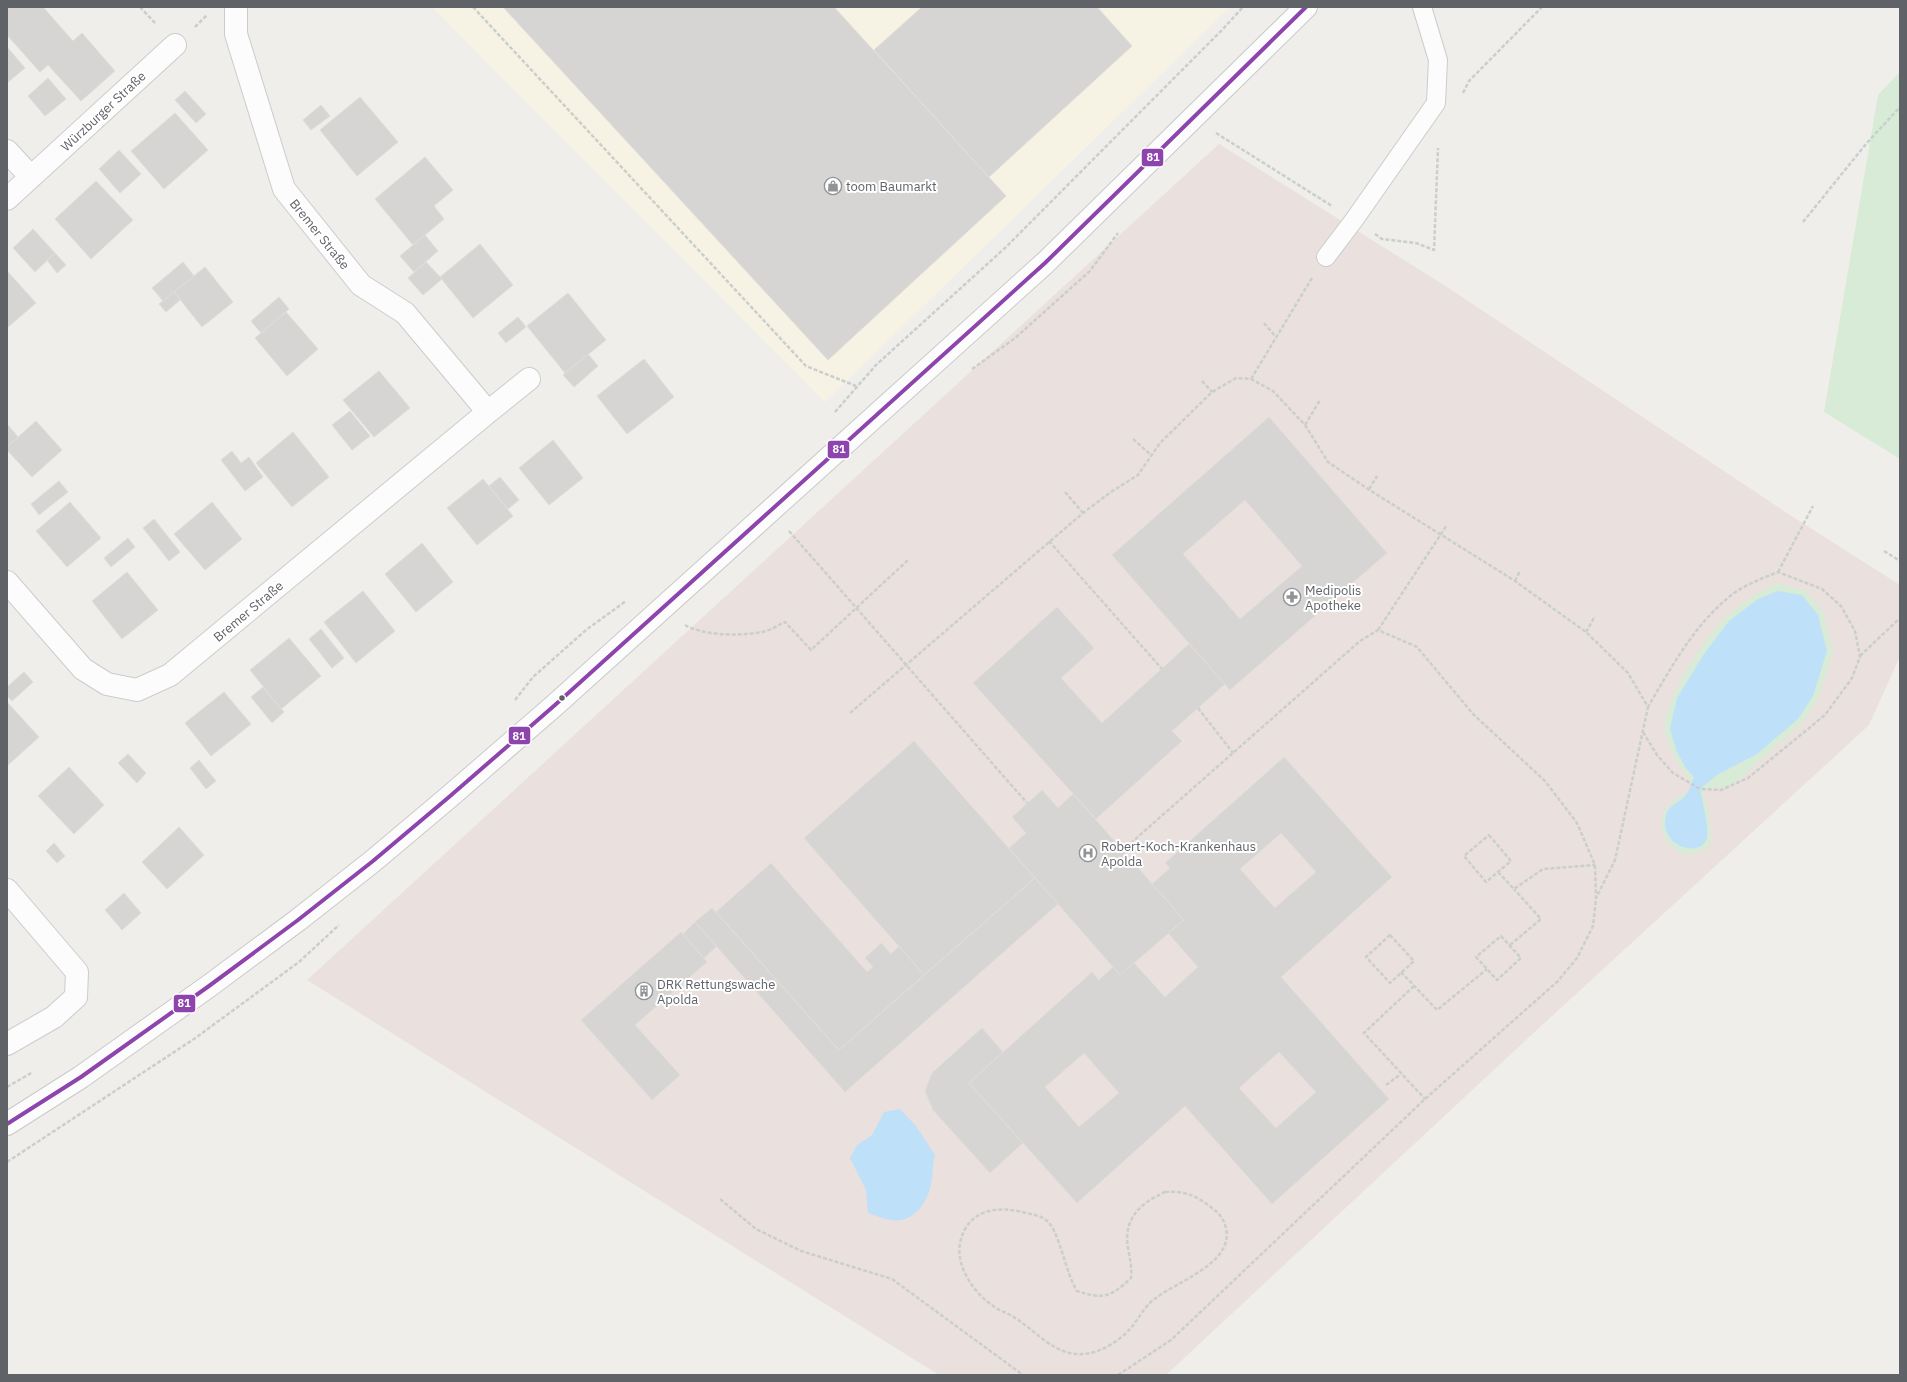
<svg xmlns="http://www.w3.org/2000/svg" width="1907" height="1382" font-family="'IBM Plex Sans',sans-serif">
  <rect width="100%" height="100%" fill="#efeeea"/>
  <path fill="#f7f3e4" d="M432,7H1230L825,402Z"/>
  <path fill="#eae0de" d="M1219,144L1447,287L1793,517L1900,585V656L1869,725L1527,1039L1166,1375H939L307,980Z"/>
  <path fill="#d8ebd6" d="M1900,72V459L1824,412L1878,95Z
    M1777,583L1805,590L1823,612L1833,652L1818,699L1802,723L1738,780L1726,787L1704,788L1703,793L1709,811L1711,840L1708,847L1698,852L1688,855L1679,853L1666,841L1661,828L1663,812L1676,798L1687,793L1692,782C1680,767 1666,748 1665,728C1663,700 1706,636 1726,617C1741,603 1758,592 1777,583Z"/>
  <path fill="#bfe0f9" d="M1778,591L1802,595L1818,615L1827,651L1813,696L1798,719L1757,754L1717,775L1700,789C1702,801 1709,825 1707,837C1703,859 1658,848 1666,815C1668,806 1680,802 1685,796C1689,792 1692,782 1694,777L1685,767L1676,750L1670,728L1677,698L1704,654L1729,621L1758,599Z
    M900,1109L916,1126L935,1155C932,1165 933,1175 931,1185C927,1204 912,1224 891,1220C883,1219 875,1215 868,1213L866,1190L850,1158L857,1145L872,1135L884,1112Z"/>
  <path fill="#d6d5d3" stroke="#deddd9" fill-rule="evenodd" d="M7,7H43L73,41L82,33L115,71L81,101L48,65L40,72L7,35Z
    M503,7H834L1006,196L828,360Z
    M922,7H1097L1132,46L989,177L874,50Z
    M7,47L25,68L7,83Z
    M48,78L66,99L45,116L28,96Z
    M185,91L206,114L196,123L175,100Z
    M360,97L398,142L357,176L320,130Z
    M321,105L330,116L311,130L303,120Z
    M175,113L208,150L164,189L131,151Z
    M119,150L141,174L120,193L99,169Z
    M425,157L453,190L434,206L444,219L413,245L375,199Z
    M96,181L133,220L91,259L55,219Z
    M33,229L55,253L35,272L13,248Z
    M425,235L438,251L414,272L400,256Z
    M480,244L513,285L473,318L440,277Z
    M55,253L66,265L57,273L47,260Z
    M183,262L194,276L163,301L152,288Z
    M426,262L442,279L423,295L408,278Z
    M205,267L233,302L202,327L174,292Z
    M7,271L36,303L7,328Z
    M174,292L180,300L166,312L159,304Z
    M568,293L606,340L565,373L527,326Z
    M279,297L289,309L261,333L251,321Z
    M286,312L318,349L287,376L255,338Z
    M518,317L526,327L506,343L498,333Z
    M588,354L598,366L574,387L563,375Z
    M644,359L674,397L627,434L597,396Z
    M379,371L410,408L374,437L343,400Z
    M350,411L370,436L352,450L332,425Z
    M1269,417L1387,553L1230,690L1112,555ZM1245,500L1302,566L1240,619L1183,554Z
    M36,421L62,450L32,477L7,450V447Z
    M7,424L18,437L7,447Z
    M293,432L329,477L292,507L256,463Z
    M553,440L583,478L549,505L519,468Z
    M232,451L241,463L249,457L263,477L245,491L221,460Z
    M500,477L519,500L508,509L489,486Z
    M483,479L513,516L477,545L447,508Z
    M59,481L68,492L39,515L31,504Z
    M70,502L101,538L67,567L36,531Z
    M212,502L242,539L205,570L174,534Z
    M154,519L180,552L169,561L143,528Z
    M128,538L135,547L111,567L104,558Z
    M422,543L453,582L416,612L385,574Z
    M127,572L158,610L122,639L92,601Z
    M363,591L395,631L356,663L324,622Z
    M1057,607L1094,648L1061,678L1102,723L1189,644L1225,684L1172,731L1182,741L1096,819L973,683Z
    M321,629L344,658L332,668L309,639Z
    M289,638L321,676L281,709L250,670Z
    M24,672L33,682L12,701L7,696V687Z
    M263,687L284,712L272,723L251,697Z
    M224,692L251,724L211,756L185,723Z
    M7,702L39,737L7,766Z
    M914,741L1035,878L924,975L804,838Z
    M128,754L146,773L137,783L118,763Z
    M1284,757L1392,877L1281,977L1389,1099L1272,1204L1185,1106L1077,1203L969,1083L1092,972L1099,980L1113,967L1120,975L1134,963L1165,997L1198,967L1168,933L1184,920L1152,884L1170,868L1165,863ZM1281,833L1316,872L1275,908L1240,869ZM1279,1052L1316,1092L1276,1128L1239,1088ZM1084,1053L1119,1093L1079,1127L1045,1087Z
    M199,760L216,781L206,789L190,768Z
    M69,767L104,805L74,834L38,796Z
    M1042,790L1058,808L1073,794L1184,920L1120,975L1009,848L1026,833L1012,817Z
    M179,827L204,855L167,889L142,862Z
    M54,843L65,856L57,863L46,851Z
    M771,863L867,972L873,967L865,958L881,943L891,954L899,946L924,975L839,1050L716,912Z
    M1035,878L1058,904L845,1092L695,922L712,908L839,1050Z
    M124,893L141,913L122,930L105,910Z
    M695,922L717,946L704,958L683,934Z
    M681,932L707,962L635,1025L680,1075L652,1100L581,1020Z
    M982,1028L1003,1052L969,1083L1023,1143L990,1173L933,1110L925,1091L932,1073Z"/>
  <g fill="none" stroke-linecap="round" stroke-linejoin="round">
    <defs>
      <path id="service" d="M1326,257L1354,220L1436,103L1438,60L1422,7"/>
      <path id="minor" d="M236,7V34L284,189L361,285L405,313L488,412L529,379
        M7,151L31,177
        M7,199L175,45
        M7,582L83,669L107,684L137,690L170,675L488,412
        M7,890L77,972L76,997L54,1017L7,1044"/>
      <path id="secondary" d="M7,1124L81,1077L209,986L298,920L373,861L449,797L555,705L1045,263L1306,7"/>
    </defs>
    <use href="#service" stroke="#cbcccc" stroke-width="20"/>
    <use href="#minor" stroke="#cbcccc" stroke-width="24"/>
    <use href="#secondary" stroke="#cacacb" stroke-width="24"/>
    <path stroke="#cacfcc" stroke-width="2.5" stroke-dasharray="4 2" stroke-linecap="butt" d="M140,7L156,24
      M473,7L806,366L856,386
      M195,27L207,15
      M1463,93L1469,81L1542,7
      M1216,133L1332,206
      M1803,222L1866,144L1900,107
      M1375,234L1382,239L1416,243L1434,250L1438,148
      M1264,323L1276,337
      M972,369L1014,339L1090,271L1118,233
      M1251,379L1312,278
      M1202,381L1212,392
      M835,412L876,365L1005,248L1222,30L1243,7
      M1305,425L1320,400
      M1133,439L1151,455
      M1369,489L1377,476
      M1065,492L1083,513
      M789,531L1027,803
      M1049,541L1162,669
      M1884,551L1900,561
      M1778,572L1813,506
      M1515,581L1520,571
      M685,625C704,636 740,636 762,632C770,631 778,625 785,622L811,650L908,560
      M1378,630L1447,525
      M1586,632L1595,616
      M1860,656L1900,618
      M515,700L533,677L586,630L626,601
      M1198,708L1233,753
      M850,713L1083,513L1111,492L1138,475L1160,443L1212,392L1236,378L1251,379L1273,391L1305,425L1328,462L1368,489L1515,581L1586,632L1628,673L1648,707L1615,860L1596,898
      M1643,732L1657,755L1673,773L1700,789L1721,790L1748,778L1825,715L1852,678L1860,657L1855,631L1841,606L1822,589L1778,572C1763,578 1747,584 1734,593C1695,623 1672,666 1648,707
      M1489,835L1511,861L1486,882L1464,856Z
      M1498,872L1514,889L1543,869L1595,865
      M1390,935L1414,961L1390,983L1366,957Z
      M1501,936L1521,958L1497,980L1476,957Z
      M1510,945L1541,919L1514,889
      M1401,972L1437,1010L1487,969
      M1414,986L1364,1033L1425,1099
      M1386,1085L1401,1074
      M7,1087L33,1072
      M7,1162L194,1039L299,962L339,925
      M1165,1192C1186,1191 1195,1195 1212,1208C1220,1214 1223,1218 1226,1228C1234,1263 1178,1281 1156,1298C1144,1306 1139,1319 1129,1330C1119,1341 1100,1353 1084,1354C1051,1357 1031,1323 1004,1312C980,1302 955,1270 960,1243C967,1209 998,1205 1026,1213C1035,1215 1043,1216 1049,1223C1060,1235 1066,1274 1077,1291C1103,1300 1111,1297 1131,1278C1132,1267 1130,1259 1128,1248C1123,1219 1140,1203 1165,1192Z
      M720,1199L756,1229L801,1251L892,1279L1023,1375
      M1118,1375L1171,1340L1425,1099L1558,981L1577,958L1593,926L1596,898L1595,865L1577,823L1545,781L1473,714L1417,647L1378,630L1360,641L1132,842"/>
    <use href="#service" stroke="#fdfcfc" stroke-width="18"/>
    <use href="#minor" stroke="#fdfcfc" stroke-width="22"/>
    <use href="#secondary" stroke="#fdfcfc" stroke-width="22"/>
    <defs>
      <path id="bus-1" d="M7,1124L81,1077L209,986L298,920L373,861L449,797L555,705L1045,263L1306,7"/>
    </defs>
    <use href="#bus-1" stroke="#fff" stroke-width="7"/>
    <use href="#bus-1" stroke="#8e44ad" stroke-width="4"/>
  </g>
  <defs>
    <symbol id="shop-ring" viewBox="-11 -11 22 22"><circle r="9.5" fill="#fff" stroke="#919496" stroke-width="1.5"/><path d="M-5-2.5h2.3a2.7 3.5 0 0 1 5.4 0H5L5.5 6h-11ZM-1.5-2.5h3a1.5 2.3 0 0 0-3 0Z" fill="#919496"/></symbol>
    <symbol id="pharmacy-ring" viewBox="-11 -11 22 22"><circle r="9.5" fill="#fff" stroke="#919496" stroke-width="1.5"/><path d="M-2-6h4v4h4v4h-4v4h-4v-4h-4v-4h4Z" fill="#919496"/></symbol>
    <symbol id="hospital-ring" viewBox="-11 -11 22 22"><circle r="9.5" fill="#fff" stroke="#919496" stroke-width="1.5"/><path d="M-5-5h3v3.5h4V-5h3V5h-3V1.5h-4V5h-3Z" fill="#919496"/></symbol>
    <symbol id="building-ring" viewBox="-11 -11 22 22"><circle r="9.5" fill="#fff" stroke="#919496" stroke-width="1.5"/><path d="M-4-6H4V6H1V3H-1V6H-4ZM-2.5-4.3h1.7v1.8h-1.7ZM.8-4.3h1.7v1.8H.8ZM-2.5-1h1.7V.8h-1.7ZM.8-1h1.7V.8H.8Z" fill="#919496"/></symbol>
  </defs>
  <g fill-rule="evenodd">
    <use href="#shop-ring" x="823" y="176" width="20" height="20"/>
    <use href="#pharmacy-ring" x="1282" y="587" width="20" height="20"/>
    <use href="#hospital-ring" x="1078" y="843" width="20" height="20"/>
    <use href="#building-ring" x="634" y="981" width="20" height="20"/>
  </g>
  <circle fill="#5f6368" stroke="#fff" stroke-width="1.5" cx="562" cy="698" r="3.5"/>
  <g text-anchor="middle" stroke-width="4" stroke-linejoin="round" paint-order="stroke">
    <g font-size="13" fill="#5f6368" stroke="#fff">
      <text transform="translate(103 111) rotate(-43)" y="5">Würzburger Straße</text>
      <text transform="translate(320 234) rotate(51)" y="5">Bremer Straße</text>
      <text transform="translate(248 611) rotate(-40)" y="5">Bremer Straße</text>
    </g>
    <g font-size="13" fill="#5f6368" stroke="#fff" text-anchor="start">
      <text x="846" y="191">toom Baumarkt</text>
      <text x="1305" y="595">Medipolis<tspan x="1305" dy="15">Apotheke</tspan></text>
      <text x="1101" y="851">Robert-Koch-Krankenhaus<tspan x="1101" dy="15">Apolda</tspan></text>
      <text x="657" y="989">DRK Rettungswache<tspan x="657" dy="15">Apolda</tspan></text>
    </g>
  </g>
  <g stroke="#fff" stroke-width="1.5">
    <rect x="1141" y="148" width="23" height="19" rx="4" fill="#8e44ad"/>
    <rect x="827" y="440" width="23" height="19" rx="4" fill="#8e44ad"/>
    <rect x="508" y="726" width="23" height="19" rx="4" fill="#8e44ad"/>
    <rect x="173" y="994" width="23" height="19" rx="4" fill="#8e44ad"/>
  </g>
  <g font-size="11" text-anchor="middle" font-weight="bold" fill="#fff">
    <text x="1153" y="161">81</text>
    <text x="839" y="453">81</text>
    <text x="519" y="740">81</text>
    <text x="184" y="1007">81</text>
  </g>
  <rect width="1907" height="1382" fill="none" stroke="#5f6368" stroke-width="16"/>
</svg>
